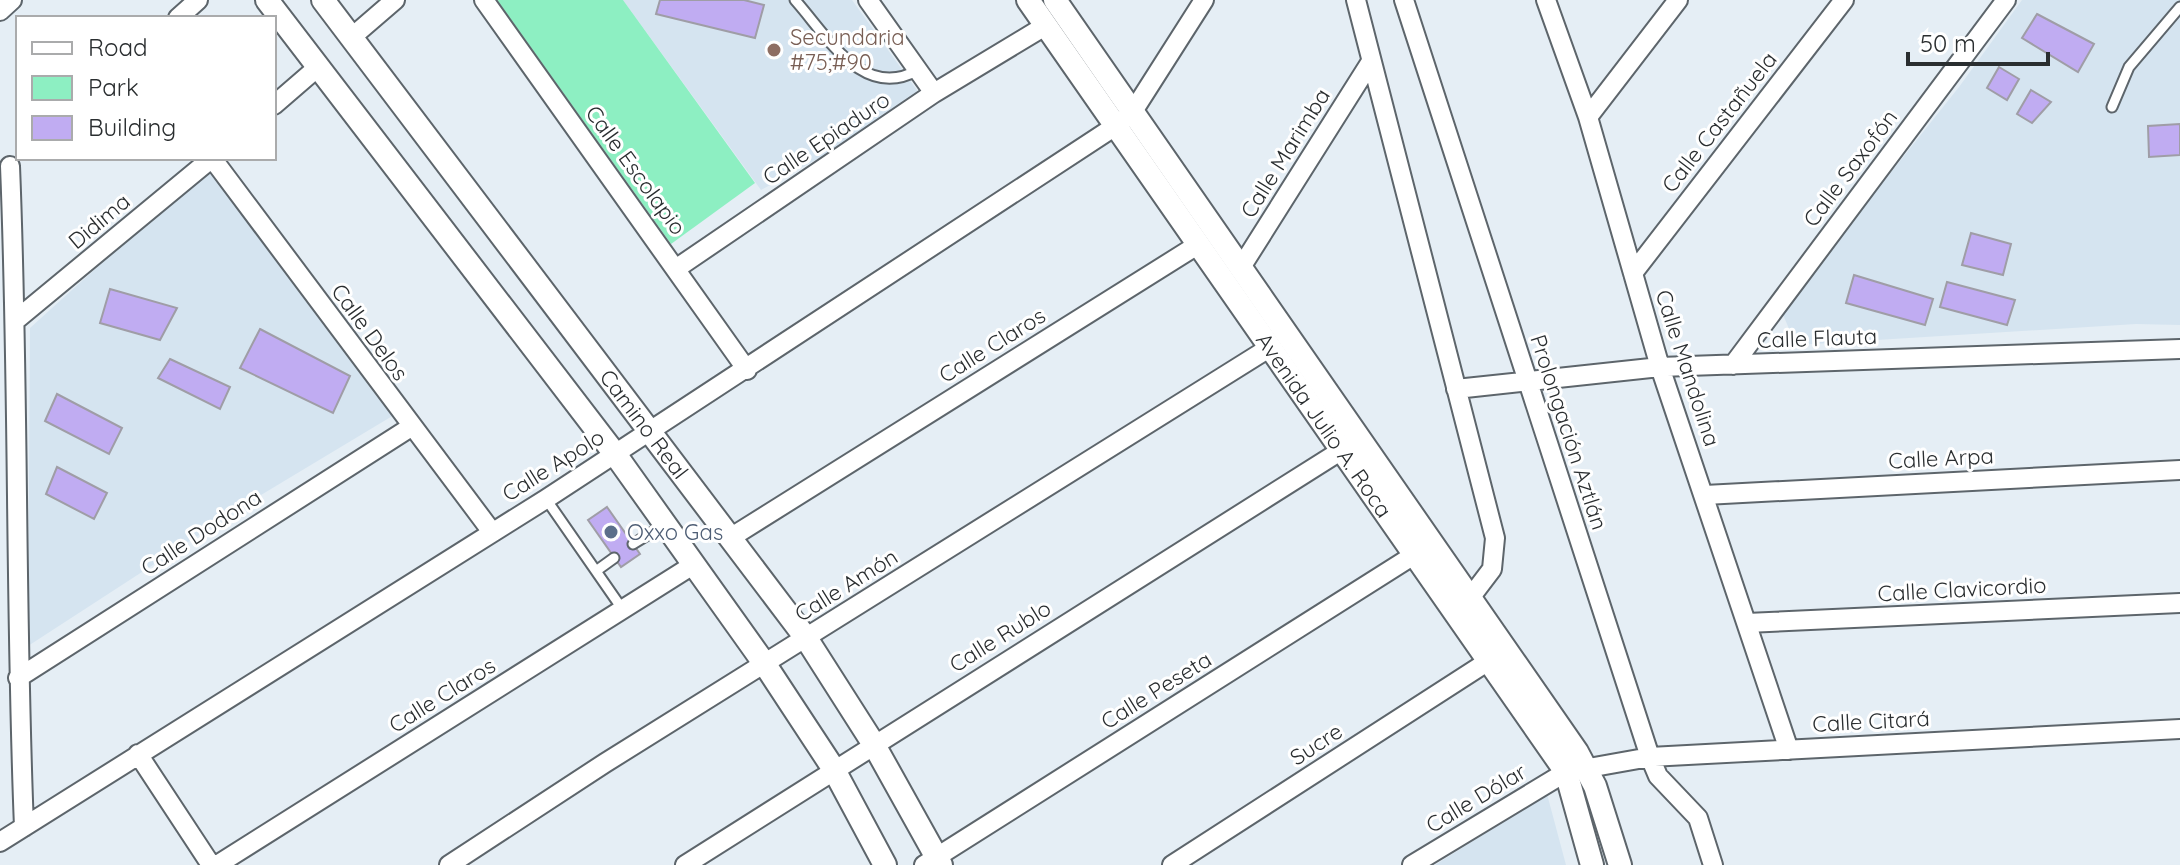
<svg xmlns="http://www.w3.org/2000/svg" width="2180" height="865" font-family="Quicksand,sans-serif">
  <rect width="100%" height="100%" fill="#e5eef5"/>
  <path fill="#d5e4f0" d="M623,0H852L924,100L761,190Z
    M2022,0H2180V325L2136,324L1796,345L1781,310L1959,87Z
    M209,166L394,415L256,498L28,646L30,328Z
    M1547,794L1566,865H1435Z"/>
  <path fill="#8defc2" d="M497,0H623L755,183L671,244Z"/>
  <path fill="#c0acf2" stroke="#9f9da6" stroke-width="2" d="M660,0H744L764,5L755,38L656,14Z
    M2037,14L2094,44L2078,72L2022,38Z
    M1999,67L2019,79L2007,100L1987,88Z
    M2031,90L2051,102L2032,123L2017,114Z
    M2180,124V155L2149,157L2148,126Z
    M1971,233L2011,244L2003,275L1962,265Z
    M1854,275L1933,299L1925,325L1846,303Z
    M1947,282L2015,300L2007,325L1940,307Z
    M110,289L177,308L160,340L100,323Z
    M260,329L350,376L333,413L240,368Z
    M170,359L230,387L220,409L158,378Z
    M57,394L122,428L109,454L45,421Z
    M57,467L107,493L94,519L46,494Z
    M607,507L640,554L621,567L588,520Z"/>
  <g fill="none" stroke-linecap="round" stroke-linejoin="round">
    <defs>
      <path id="service" d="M795,0C828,37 863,101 918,70
        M2112,107L2129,67L2180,7
        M546,499L623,610
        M633,544L664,525
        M596,571L614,558"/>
      <path id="minor" d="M484,0L747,370
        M868,0L934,93
        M1356,0L1495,538L1492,569L1470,598
        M1404,0L1650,757L1658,776L1698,818L1713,865
        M1546,0L1588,117L1660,367L1789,750
        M0,11L12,0
        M178,18L198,0
        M352,37L395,0
        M274,105L318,67
        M1588,117L1678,0
        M212,158L492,532
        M10,166C19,386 15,607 24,827
        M677,268L934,93L1045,26
        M1240,269L1370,63
        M1633,273L1844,0
        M16,320L212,158
        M1733,365L2006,0
        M1456,389L1660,367L2180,349
        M1705,495L2180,470
        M730,538L1199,244
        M1747,623L2180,603
        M18,678L411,427
        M138,754L211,865
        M0,842L546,499L1117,125L1132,113L1204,0
        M217,865L693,565
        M449,865L605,763L1269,348
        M685,865L1342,450
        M924,865L1414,555
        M1172,865L1487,662
        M1412,865L1566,772L1650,757L2180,729"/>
      <g id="tertiary">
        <path d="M267,0L615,454L764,663L833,768L885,865"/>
        <path id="s1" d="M323,0L806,638L873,743L941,865"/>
        <path id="s2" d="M1028,0L1566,772L1592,865"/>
        <path d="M1055,0L1577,752L1595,786L1620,865"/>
      </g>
    </defs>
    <use href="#service" stroke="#5d656b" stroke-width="13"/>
    <use href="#minor" stroke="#5d656b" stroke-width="22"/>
    <use href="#tertiary" stroke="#5d656b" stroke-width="26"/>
    <use href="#service" stroke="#fff" stroke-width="9"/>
    <use href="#minor" stroke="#fff" stroke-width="18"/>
    <use href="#tertiary" stroke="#fff" stroke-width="22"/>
  </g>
  <circle fill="#8d6e63" stroke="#fff" stroke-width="3" cx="774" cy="50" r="8"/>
  <circle fill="#5c6f8a" stroke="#fff" stroke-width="3" cx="611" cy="532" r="8"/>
  <g text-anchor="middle" stroke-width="6" stroke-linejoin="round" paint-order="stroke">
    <g font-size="22" fill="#785e54" stroke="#fff" text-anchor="start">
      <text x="790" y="45">Secundaria<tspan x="790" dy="25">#75;#90</tspan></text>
    </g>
    <g font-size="22" fill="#2a2e30" stroke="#fff">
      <text transform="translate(1719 122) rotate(-52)" y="8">Calle Castañuela</text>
      <text transform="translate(826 138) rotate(-34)" y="8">Calle Epiaduro</text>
      <text transform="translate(1285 153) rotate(-58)" y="8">Calle Marimba</text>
      <text transform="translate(1850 168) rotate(-53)" y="8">Calle Saxofón</text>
      <text transform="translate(636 170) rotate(54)" y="8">Calle Escolapio</text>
      <text transform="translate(99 221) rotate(-40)" y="8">Didima</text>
      <text transform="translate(370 332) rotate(54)" y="8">Calle Delos</text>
      <text transform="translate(1817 338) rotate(-2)" y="8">Calle Flauta</text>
      <text transform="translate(992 345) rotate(-32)" y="8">Calle Claros</text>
      <text transform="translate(1688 368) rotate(72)" y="8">Calle Mandolina</text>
      <text dy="8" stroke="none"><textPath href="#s1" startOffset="532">Camino Real</textPath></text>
      <text dy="8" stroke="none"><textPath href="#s2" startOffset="518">Avenida Julio A. Roca</textPath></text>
      <text transform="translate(1569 432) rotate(72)" y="8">Prolongación Aztlán</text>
      <text transform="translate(1941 458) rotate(-3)" y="8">Calle Arpa</text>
      <text transform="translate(553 465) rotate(-32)" y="8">Calle Apolo</text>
      <text transform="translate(201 532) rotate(-33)" y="8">Calle Dodona</text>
      <text transform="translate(846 585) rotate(-32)" y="8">Calle Amón</text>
      <text transform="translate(1962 589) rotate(-3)" y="8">Calle Clavicordio</text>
      <text transform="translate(1000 636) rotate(-32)" y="8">Calle Rublo</text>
      <text transform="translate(1156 690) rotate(-32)" y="8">Calle Peseta</text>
      <text transform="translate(442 695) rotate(-32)" y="8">Calle Claros</text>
      <text transform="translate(1871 721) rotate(-3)" y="8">Calle Citará</text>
      <text transform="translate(1316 744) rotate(-33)" y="8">Sucre</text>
      <text transform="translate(1476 798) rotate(-31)" y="8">Calle Dólar</text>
    </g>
    <g font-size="22" fill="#4e5e75" stroke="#fff" text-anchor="start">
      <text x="627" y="540">Oxxo Gas</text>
    </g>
  </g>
  <rect x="16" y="16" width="260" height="144" fill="#ffffff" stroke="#aaabac" stroke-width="2"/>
  <rect x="32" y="42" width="40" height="12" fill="#ffffff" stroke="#aaabac" stroke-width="2"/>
  <text x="88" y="56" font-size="24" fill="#2a2e30">Road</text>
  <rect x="32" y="76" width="40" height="24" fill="#8defc2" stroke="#aaabac" stroke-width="2"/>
  <text x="88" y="96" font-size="24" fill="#2a2e30">Park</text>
  <rect x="32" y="116" width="40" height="24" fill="#c0acf2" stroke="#aaabac" stroke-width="2"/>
  <text x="88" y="136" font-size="24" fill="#2a2e30">Building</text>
  <path d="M1908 52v12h140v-12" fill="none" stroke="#2a2e30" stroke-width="4"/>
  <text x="1920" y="52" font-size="24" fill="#2a2e30" stroke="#ffffff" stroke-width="6" paint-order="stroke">50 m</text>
</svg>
